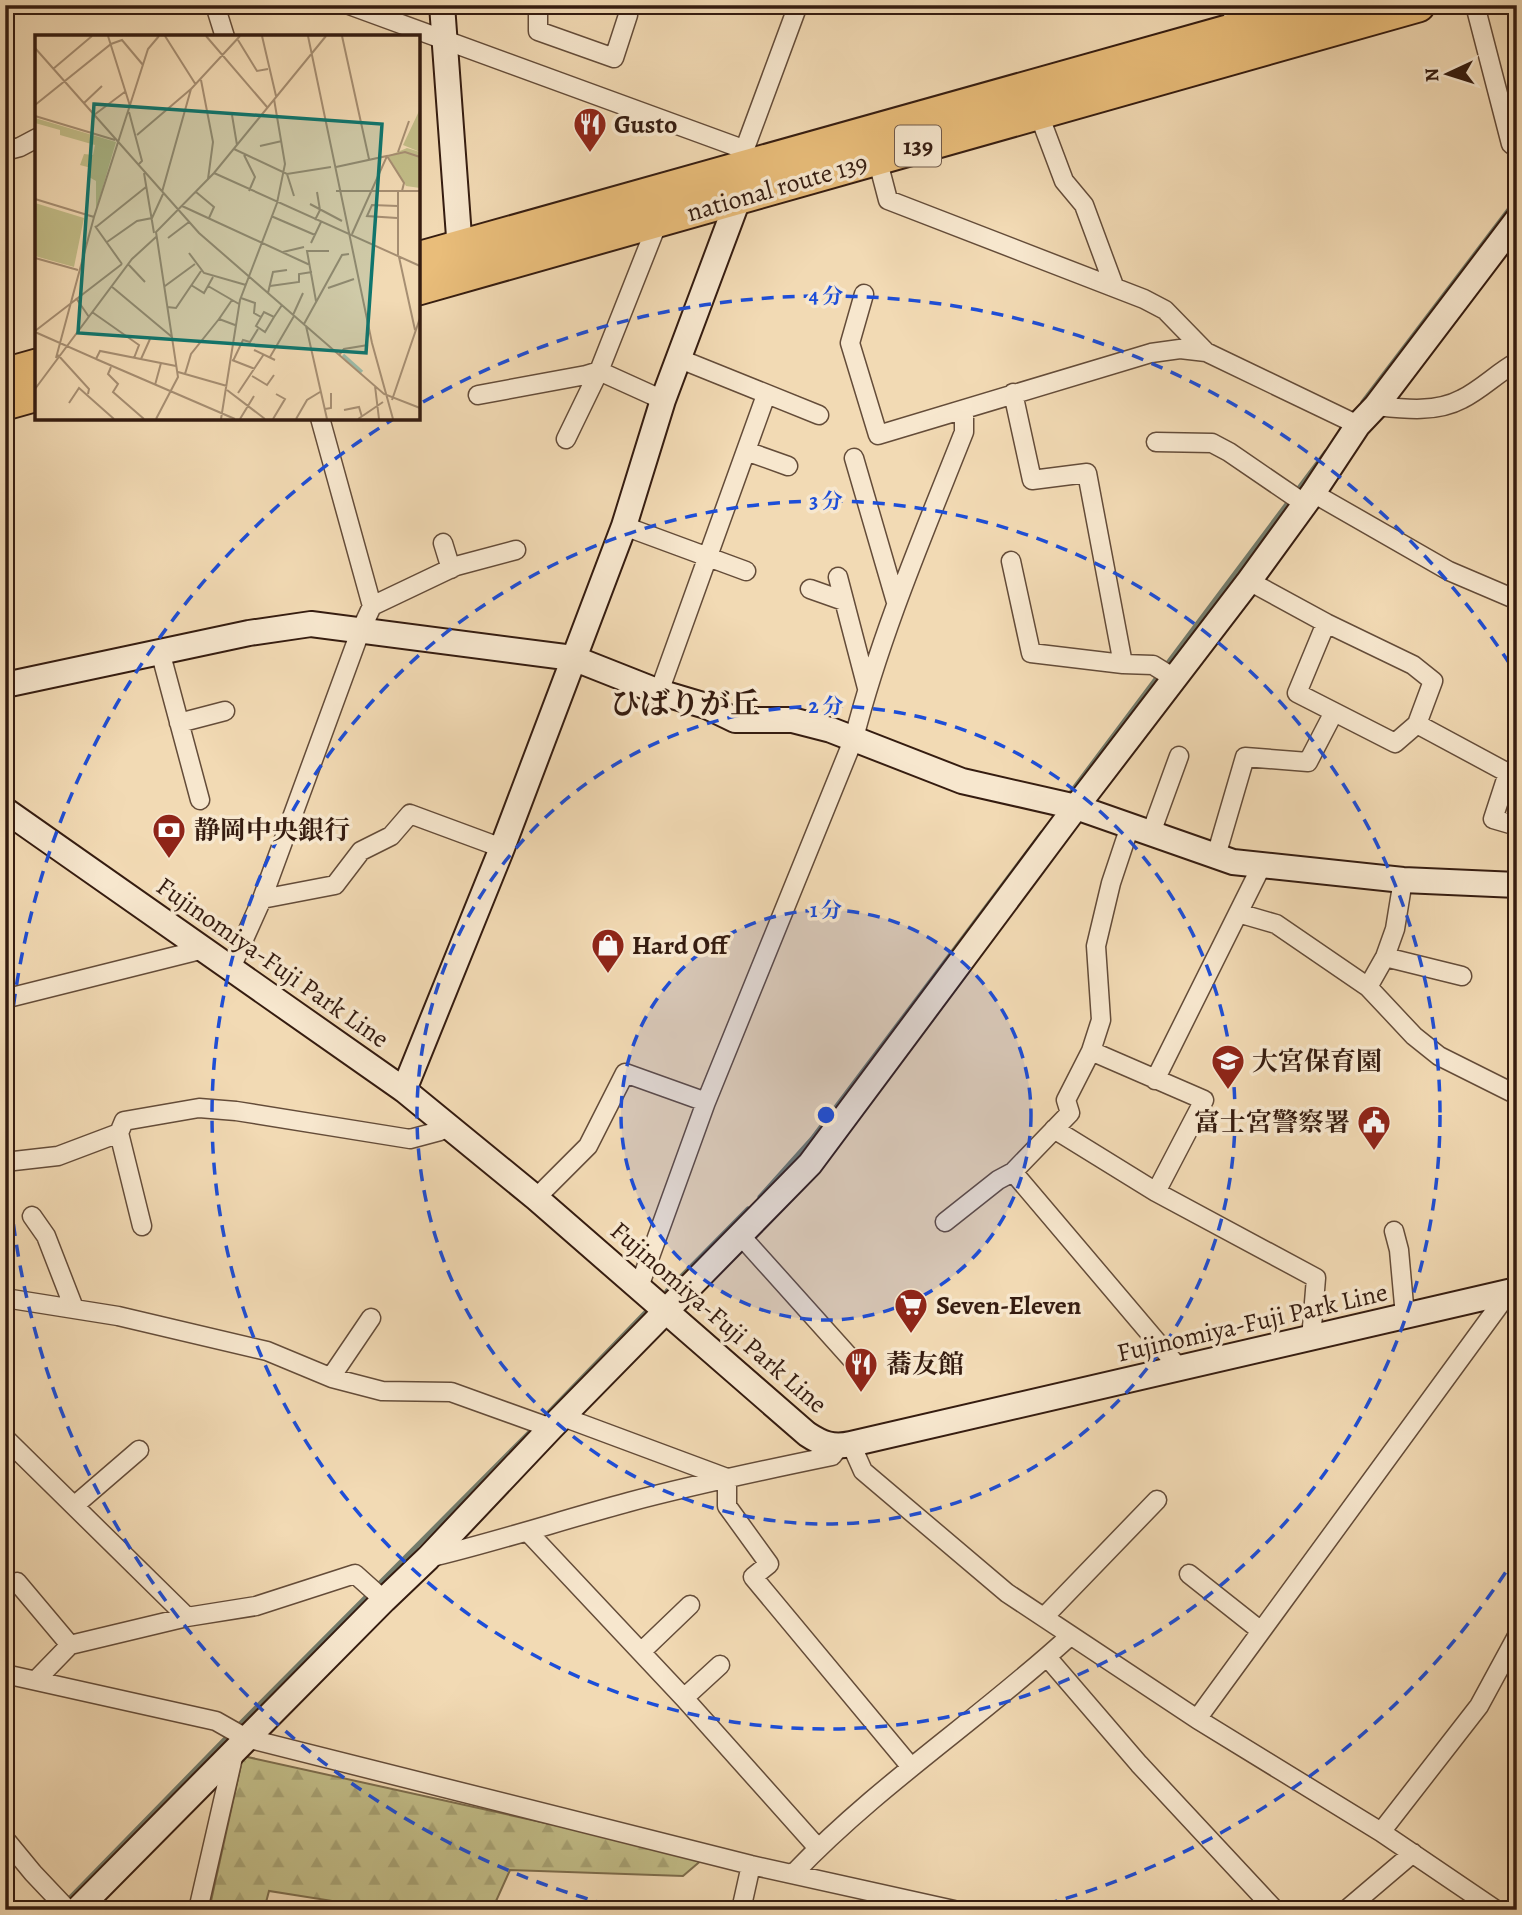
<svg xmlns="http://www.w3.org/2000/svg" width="1522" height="1915" font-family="Alegreya,'Noto Serif JP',serif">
  <defs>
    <pattern id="forest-firs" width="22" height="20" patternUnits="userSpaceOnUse" patternTransform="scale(1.75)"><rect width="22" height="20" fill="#c2bd88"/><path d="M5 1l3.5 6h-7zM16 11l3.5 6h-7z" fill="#a7a274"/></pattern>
  </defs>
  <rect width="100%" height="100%" fill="#f2dab4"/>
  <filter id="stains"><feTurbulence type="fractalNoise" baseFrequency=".00286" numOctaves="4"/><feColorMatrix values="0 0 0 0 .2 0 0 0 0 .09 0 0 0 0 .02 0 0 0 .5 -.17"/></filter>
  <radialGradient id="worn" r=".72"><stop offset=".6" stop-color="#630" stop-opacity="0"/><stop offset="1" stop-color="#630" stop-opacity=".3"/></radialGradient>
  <path fill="url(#forest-firs)" stroke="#7c6c4c" stroke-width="2" d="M243,1756L704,1858L683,1876L510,1870L492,1910H339V1902L269,1891L264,1910H209Z"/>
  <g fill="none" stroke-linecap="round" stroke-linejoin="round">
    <path stroke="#737b6b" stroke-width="5" d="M1363,402L1517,199
      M1072,791L1326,452
      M760,1197L812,1139L1042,833
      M667,1291L748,1209
      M237,1727L528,1434L645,1313
      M66,1902L230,1734"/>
    <defs>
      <path id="street" d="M215,5L225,37
        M349,5L743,149
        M538,5V31L614,58L628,15L627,5
        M1231,5L1237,30
        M1475,5L1511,144L1517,148
        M1038,112L1064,181L1084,205L1114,286
        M5,151L20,147L37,138
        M877,158L888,200L1144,299L1165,310L1206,352L1358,425
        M741,159L798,5
        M864,294L850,343L878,435L1151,353L1180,349L1206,352
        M680,359L819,415
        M1013,393L1032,480L1087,473L1123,664
        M478,395L586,375L599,371L663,400
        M1376,406C1404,409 1436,413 1462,399C1482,389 1497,373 1517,362
        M566,439L599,371L658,222
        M1156,442L1212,443L1229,452L1305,504
        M746,451L788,466
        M854,458L896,602
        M1313,493L1449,571L1517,600
        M624,526L746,571
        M443,543L451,569
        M1011,561L1031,653L1123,664L1153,665L1174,678
        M838,577L867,688
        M1249,581L1326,623L1297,693L1395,743L1417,724L1433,681L1413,665L1326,623
        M810,589L844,601
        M372,606L456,566L516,550
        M160,651L200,800
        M659,692L766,395
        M179,723L225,711
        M1417,724L1508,773L1493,819L1517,826
        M1151,833L1179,756
        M1216,856L1245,757L1308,762L1334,712
        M262,899L335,885L361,851L391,836L410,814L502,848
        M1238,913L1276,924L1368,987L1385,957L1395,929L1403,880
        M1385,957L1462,976
        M231,968L262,899L360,632L372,606L320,418
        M1368,987L1414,1036L1439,1056L1517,1095
        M8,998L204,949
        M1091,1051L1204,1100L1156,1192
        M1155,1080L1262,865
        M1054,1129L1156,1192L1316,1278L1311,1339
        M119,1133L142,1226
        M5,1162L58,1156L119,1133L124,1121L199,1108L236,1111L410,1139L440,1131L446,1125
        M1013,1172L1180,1369
        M536,1198L588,1146L625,1073L706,1102
        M32,1216L46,1236L74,1308
        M945,1222L998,1180L1013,1172L1070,1113L1066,1100L1091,1051L1101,1020L1096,946L1111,883L1130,826
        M1394,1231L1399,1250L1405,1316
        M741,1236L855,1363
        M639,1287L706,1102L854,738C881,633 924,533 964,432V410
        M5,1298L118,1316L267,1351L332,1378L382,1391L451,1392L551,1428
        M331,1377L371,1318
        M563,1417L727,1478V1506L769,1564L753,1577L911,1767
        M5,1438L187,1617
        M851,1444L863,1471L1007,1593L1197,1719L1381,1832L1496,1910
        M74,1506L139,1450
        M528,1532L684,1698L818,1848
        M428,1558C496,1542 562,1520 629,1502C696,1484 764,1470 832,1456L839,1447
        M1189,1574L1261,1631
        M17,1582L70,1645
        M1044,1617L1157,1500
        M641,1652L690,1605
        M1047,1657L1139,1764L1275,1910
        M5,1674L216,1721L246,1738L751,1865L954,1910
        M36,1680L70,1645L187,1617L256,1606L355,1574L384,1600
        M684,1698L720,1665
        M1197,1719L1509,1292
        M1381,1832L1479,1706L1517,1636
        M5,1839L33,1873L68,1910
        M794,1873C878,1785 981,1718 1070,1636
        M198,1910L234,1753
        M741,1910L751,1865
        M1346,1910L1413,1853"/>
      <path id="secondary" d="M442,5L461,264
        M5,685L249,633L311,624L573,658L659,692L706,706L735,720H792L831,730L962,781L1076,807L1233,862L1403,880L1517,885
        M5,810L404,1090L536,1198L807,1434C822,1444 833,1448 851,1444L1517,1290
        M404,1090L502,848L624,526L663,400L739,197
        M77,1910L384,1600L428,1558L551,1428L810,1164L1076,807L1249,581L1313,493L1358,425L1376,406L1517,220"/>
      <path id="highway" d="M418,259L1324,5
        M418,288L1418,5
        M5,375L37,366
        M5,403L37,394"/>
    </defs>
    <use href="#street" stroke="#644c39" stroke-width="21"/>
    <use href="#secondary" stroke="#351c10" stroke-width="28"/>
    <use href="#highway" stroke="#351c10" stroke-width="37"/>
    <use href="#street" stroke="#f7e7ce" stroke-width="18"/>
    <use href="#secondary" stroke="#f7e7ce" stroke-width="24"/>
    <use href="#highway" stroke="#e9bd7a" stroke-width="33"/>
  </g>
  <circle cx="826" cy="1115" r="205" fill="#1d4ed8" fill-opacity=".12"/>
  <g fill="none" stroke="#1d4ed8" stroke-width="3.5" stroke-dasharray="12 9">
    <circle cx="826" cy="1115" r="205"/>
    <circle cx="826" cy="1115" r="409"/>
    <circle cx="826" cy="1115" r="614"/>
    <path d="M1517 1555A819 819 0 0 1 1024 1910M628 1910A819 819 0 0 1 392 420M423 402A819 819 0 0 1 1517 675"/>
  </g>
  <defs>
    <symbol id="restaurant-pin" viewBox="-11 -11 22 30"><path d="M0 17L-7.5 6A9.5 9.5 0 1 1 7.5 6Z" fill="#8f2418" stroke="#f7e7ce"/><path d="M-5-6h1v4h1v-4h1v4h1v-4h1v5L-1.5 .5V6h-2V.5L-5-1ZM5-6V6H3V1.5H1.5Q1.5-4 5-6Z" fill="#fff"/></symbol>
    <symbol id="bank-pin" viewBox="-11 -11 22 30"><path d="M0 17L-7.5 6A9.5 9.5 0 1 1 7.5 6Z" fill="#8f2418" stroke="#f7e7ce"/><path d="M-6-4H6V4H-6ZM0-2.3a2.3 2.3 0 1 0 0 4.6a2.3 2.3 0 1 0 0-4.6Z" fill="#fff"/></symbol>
    <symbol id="shop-pin" viewBox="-11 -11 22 30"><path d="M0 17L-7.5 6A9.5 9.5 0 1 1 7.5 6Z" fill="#8f2418" stroke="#f7e7ce"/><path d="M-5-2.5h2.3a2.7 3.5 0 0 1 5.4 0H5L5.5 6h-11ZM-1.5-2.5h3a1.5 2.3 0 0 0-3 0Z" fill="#fff"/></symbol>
    <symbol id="school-pin" viewBox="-11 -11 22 30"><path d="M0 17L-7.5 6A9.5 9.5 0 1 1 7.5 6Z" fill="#8f2418" stroke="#f7e7ce"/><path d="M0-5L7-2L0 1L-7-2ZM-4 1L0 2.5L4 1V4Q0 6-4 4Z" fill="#fff"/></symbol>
    <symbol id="civic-pin" viewBox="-11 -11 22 30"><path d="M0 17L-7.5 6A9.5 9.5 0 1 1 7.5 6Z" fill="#8f2418" stroke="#f7e7ce"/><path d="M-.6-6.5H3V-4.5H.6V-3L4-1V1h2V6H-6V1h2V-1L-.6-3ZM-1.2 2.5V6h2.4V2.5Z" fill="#fff"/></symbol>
    <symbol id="supermarket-pin" viewBox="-11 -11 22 30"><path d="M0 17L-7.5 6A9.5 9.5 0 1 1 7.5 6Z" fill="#8f2418" stroke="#f7e7ce"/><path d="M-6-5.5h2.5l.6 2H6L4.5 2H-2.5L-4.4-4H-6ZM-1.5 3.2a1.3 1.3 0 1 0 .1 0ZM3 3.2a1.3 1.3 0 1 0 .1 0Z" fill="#fff"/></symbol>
  </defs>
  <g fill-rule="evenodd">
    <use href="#restaurant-pin" x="571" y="105" width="38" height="52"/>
    <use href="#bank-pin" x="150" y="811" width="38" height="52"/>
    <use href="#shop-pin" x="589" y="926" width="38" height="52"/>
    <use href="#school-pin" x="1209" y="1042" width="38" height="52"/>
    <use href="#civic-pin" x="1355" y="1103" width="38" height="52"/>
    <use href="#supermarket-pin" x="892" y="1286" width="38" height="52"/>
    <use href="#restaurant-pin" x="842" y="1345" width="38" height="52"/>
  </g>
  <g text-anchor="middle" stroke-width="7" stroke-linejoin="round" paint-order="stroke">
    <rect fill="#f7e7ce" stroke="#6f5949" stroke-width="2" x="895" y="125.5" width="46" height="41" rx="5"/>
    <g font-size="24" font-weight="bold" fill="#351c10">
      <text x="918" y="154">139</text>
    </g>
    <g font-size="26" font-weight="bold" fill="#351c10" stroke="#f7e7ce" text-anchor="start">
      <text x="614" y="133">Gusto</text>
      <text x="194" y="839">静岡中央銀行</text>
      <text x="632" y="954">Hard Off</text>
      <text x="1252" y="1070">大宮保育園</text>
      <text x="1350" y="1131" text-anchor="end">富士宮警察署</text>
      <text x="936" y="1314">Seven-Eleven</text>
      <text x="886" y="1373">蕎友館</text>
    </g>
    <g font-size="26" fill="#351c10" stroke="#f7e7ce">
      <text transform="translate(777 187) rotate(-16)" y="9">national route 139</text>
      <text transform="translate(273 962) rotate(35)" y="9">Fujinomiya-Fuji Park Line</text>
      <text transform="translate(719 1317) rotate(41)" y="9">Fujinomiya-Fuji Park Line</text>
      <text transform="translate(1252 1322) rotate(-13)" y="9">Fujinomiya-Fuji Park Line</text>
    </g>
    <g font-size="30" font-weight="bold" fill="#351c10" stroke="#f7e7ce">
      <text x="685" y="714">ひばりが丘</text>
    </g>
  </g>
  <g transform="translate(35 35)">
    <rect width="385" height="385" fill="#f2dab4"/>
    <path d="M0,168L49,183L39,232L0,221Z" fill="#c2bd88"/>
    <path d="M0,83L81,107L61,175V146L54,142L56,133L45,130L49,119L58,120L60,110L25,100V95L0,88ZM372,113L385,117V153L371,151L353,121Z" fill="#c2bd88"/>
    <path d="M385,74V117L368,110Z" fill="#c2bd88"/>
    <path fill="none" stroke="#9cbba8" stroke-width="3.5" d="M308,320L327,337"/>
    <path fill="none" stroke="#a68e72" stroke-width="2" d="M73,1L95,71M130,1L161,50M171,1L232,72M227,1L241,61M273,1L337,308L358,384M307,1L334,124M203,5L222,36L233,34M0,13L164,198L349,359L385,373M18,34L57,1M166,45L178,107L173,144M49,68L67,51M0,70L76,9L87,5L108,30M94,77L107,126L103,130M59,80L91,56M197,80L202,110M0,81L80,105M102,100L156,54M225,111L247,106M199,114L252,139L296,132M363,117L374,86M209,120L220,142L214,156M301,132L352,121L369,148L367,156M109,138L119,198M179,138L385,231M252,139L259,161M301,156H385M127,157L156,54L205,1M161,157L179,172L174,183M0,164L59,182M275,169L307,186M147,171L275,230M236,181L280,200M362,183L332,181L337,170L363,171M280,185L285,175L282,157M60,191L87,229M61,192L111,152M317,199L352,121L370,117L385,122M133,203L154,187M72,207L102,186L117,183L128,159M276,208L286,187M248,217L269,212M154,218L169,238L211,250M363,220V156M364,222L380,295M0,223L43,235M93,229L110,247M156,250L169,258L178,242M76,251L137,302M130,251L160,229M173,251L204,269M235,251L264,247V239L277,237M293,253L319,244M233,258L238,237L252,235M41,263L54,282M206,263L220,268L219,278L226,282M197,265L184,284L200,290M281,266L272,216H294M132,272L141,273L166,236M57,277L104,310L99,323M258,280L268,258M239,282L230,297L221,291L229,277L239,282L247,270M269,289L307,220L314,219M271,291L292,384M0,296L87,229M0,297L61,324L65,316L141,331M219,315L240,325M23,320L54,354L53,359M304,320L309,314L333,310M235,322L259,281M21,323L59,182L113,14L124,1M61,324L200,384M106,324L115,304M197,325L220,334M198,326L208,305L215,307L223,294M76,332L73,339L83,349L78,357L109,384M143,337L192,351M150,339L156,319L184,284M217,341L232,350L239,340M120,350L126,328M340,351L344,384M0,354L97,224L121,202M192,355L230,384M203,358L229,319M357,365L385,283M34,368L44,353L79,384M290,374L296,373V358M309,375L324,372L327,382M121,384L143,342L121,197L179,138L291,1M186,384L205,265L242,168L250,129L239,64M205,384L219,361M238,384L250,364L241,359M261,384L272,365L285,357M323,384L348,367"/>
    <path fill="#0f766e" fill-opacity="0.15" stroke="#0f766e" stroke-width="3.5" d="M59,69L347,89L331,318L43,298Z"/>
    <rect width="385" height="385" fill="none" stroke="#351c10" stroke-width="3.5"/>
  </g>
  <circle cx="826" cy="1115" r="10" fill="#1d4ed8" stroke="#f7e7ce" stroke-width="3.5"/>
  <g font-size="21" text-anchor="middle" font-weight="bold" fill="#1d4ed8" stroke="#f7e7ce" stroke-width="7" stroke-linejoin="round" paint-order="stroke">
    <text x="826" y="303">4 分</text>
    <text x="826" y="508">3 分</text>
    <text x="826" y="713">2 分</text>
    <text x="826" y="917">1 分</text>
  </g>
  <rect width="1522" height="1915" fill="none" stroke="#f2dab4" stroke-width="28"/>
  <rect x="7" y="7" width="1508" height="1901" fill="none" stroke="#351c10" stroke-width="3.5"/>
  <rect x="14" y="14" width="1494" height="1887" fill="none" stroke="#351c10" stroke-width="2"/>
  <g transform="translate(1448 74) rotate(266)" stroke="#f7e7ce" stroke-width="5" paint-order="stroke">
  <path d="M0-5L12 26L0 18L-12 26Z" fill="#351c10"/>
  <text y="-10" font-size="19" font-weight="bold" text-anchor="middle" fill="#351c10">N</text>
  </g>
  <rect width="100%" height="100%" filter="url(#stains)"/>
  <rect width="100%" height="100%" fill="url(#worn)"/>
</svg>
